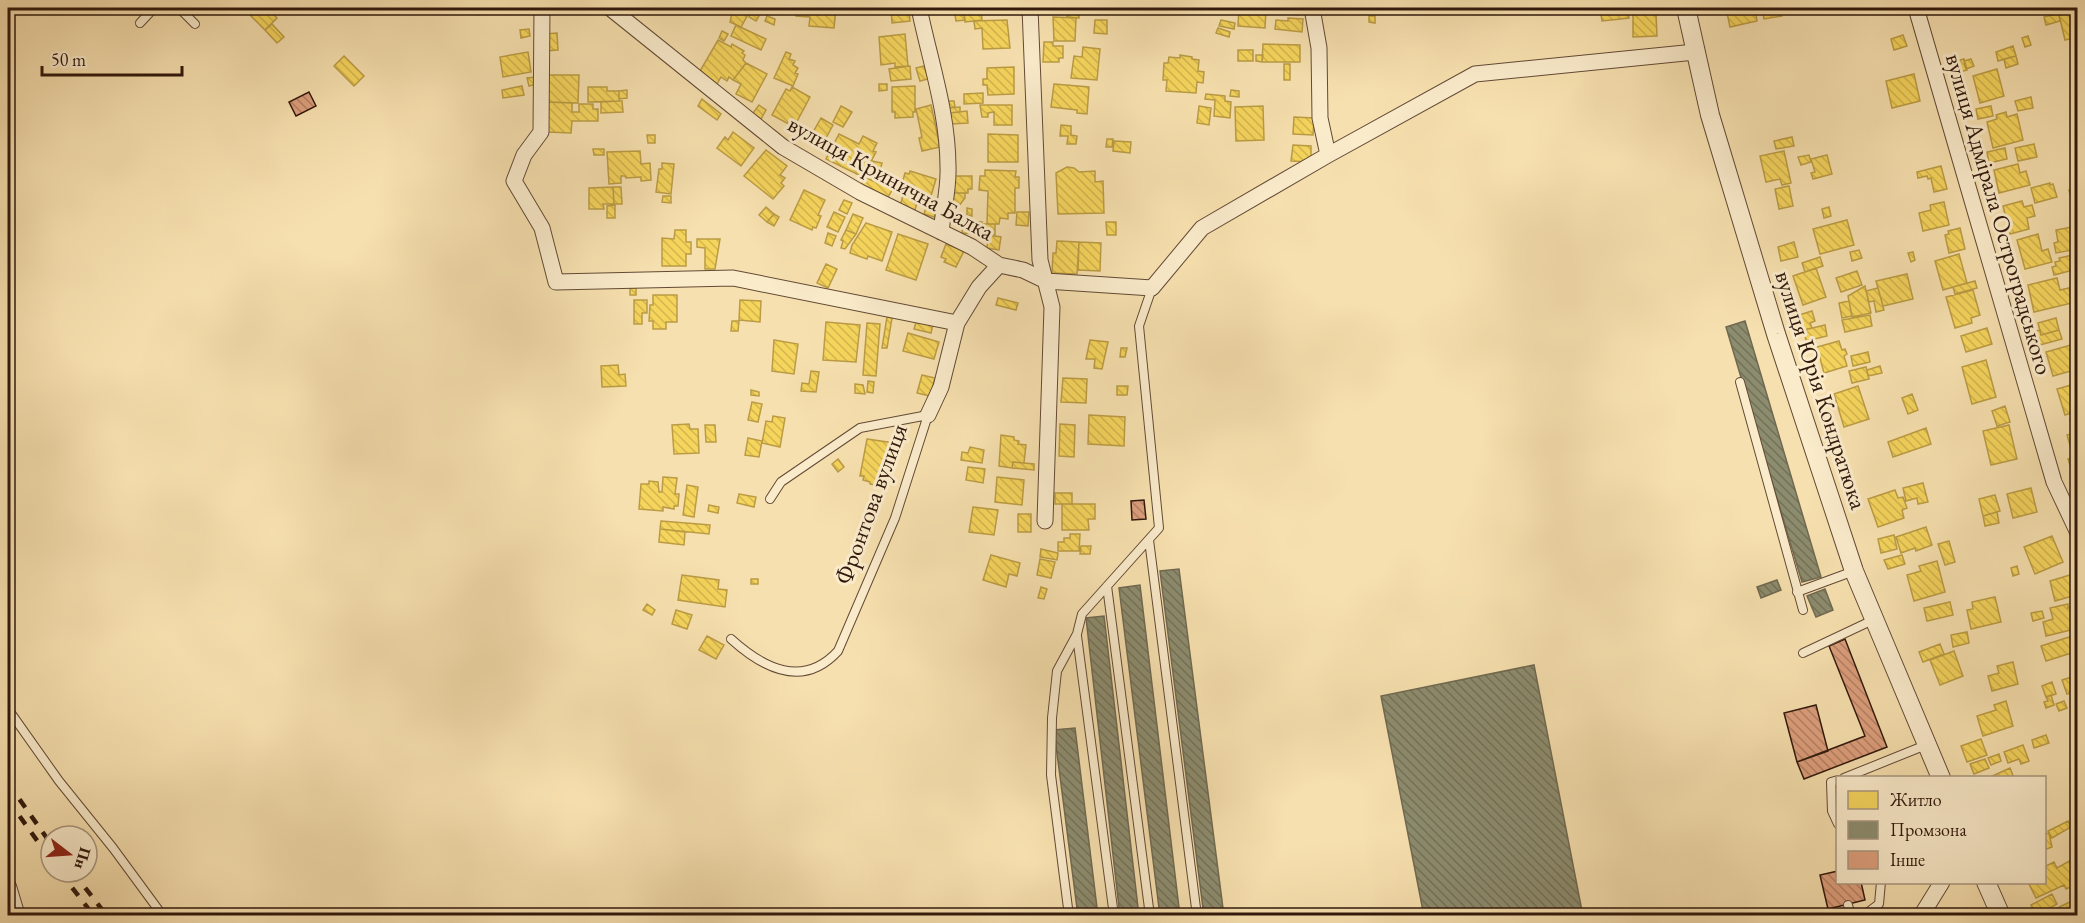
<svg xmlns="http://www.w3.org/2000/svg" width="2085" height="923" font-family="'EB Garamond',serif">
  <defs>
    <pattern id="homes-back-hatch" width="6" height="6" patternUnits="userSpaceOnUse" patternTransform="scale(1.5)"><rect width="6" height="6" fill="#f6d55c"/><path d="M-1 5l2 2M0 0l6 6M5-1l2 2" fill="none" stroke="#d3b64f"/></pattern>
    <pattern id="industry-back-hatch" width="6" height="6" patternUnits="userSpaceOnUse" patternTransform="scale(1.5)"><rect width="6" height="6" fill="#8c8c6e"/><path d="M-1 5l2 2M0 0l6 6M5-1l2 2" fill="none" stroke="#737159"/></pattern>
    <pattern id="building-back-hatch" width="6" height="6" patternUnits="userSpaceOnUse" patternTransform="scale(1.5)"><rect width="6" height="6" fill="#de9f7d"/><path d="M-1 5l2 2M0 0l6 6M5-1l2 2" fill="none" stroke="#b48165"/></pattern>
  </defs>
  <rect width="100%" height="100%" fill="#f7e0af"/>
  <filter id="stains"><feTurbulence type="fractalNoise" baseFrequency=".00333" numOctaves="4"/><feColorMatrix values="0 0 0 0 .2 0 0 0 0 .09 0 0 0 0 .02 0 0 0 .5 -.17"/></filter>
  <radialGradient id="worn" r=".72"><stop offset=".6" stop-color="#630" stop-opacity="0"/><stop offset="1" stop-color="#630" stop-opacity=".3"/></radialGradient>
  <path fill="url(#homes-back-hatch)" stroke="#bb9c44" stroke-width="1.5" d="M243,8H267L277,18L265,30Z
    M470,8H486L478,15Z
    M733,8L750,11L741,27L730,22Z
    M737,8H759L758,12Z
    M797,8H836L834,28L809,26L810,17L796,16Z
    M891,8H909L910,21L892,23Z
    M954,8H963L965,20L956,21Z
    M963,8H981L982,20L965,22Z
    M1000,8H1017V10L1000,12Z
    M1068,8H1088V9H1079V18L1067,17Z
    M1239,8H1275V11L1266,10L1265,28L1238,26Z
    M1283,8H1300L1299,15L1282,13Z
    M1333,8H1369V14H1333Z
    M1600,8H1631V11L1628,12L1629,18L1602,21Z
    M1726,8H1755L1757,21L1730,27Z
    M1762,8H1780L1782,16L1764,19Z
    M2078,11V37L2065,40L2059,15Z
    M751,12L759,16L756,21L749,17Z
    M2065,12V14L2059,15L2060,21L2046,25L2044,17Z
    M1633,14H1656L1657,36L1633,37Z
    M767,16L775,19L774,25L765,21Z
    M1369,16H1375V23L1369,22Z
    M1053,17L1076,18L1075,41H1054Z
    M1288,18L1303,19L1302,32L1275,29L1276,20L1288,21Z
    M1007,20L1010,48L983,49L982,28L975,29L974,21Z
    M1095,20H1107V34L1094,33Z
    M1221,20L1235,23L1234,29L1219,26Z
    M272,24L284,37L277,43L265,30Z
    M736,25L766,39L761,50L731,36Z
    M1218,28L1230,32L1229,37L1216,33Z
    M529,29L530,36L521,38L520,30Z
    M722,31L728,34L724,41L719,38Z
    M557,33L558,50L545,51V34Z
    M905,34L908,66L895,67V63L881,65L879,37Z
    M1903,35L1907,46L1894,50L1891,39Z
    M2028,36L2031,45L2025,47L2022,38Z
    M718,40L731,47L732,44L744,51L742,53L745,55L743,60L746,63L733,80L729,77L727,81L721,77L717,84L700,71Z
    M1044,42H1053V46H1063V58H1059V62H1043Z
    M1263,44L1300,45V62H1262Z
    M2013,46L2016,56L1998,61L1996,52Z
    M1083,47L1100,49L1097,80L1071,78L1074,56L1082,57Z
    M1238,50H1253V61H1238Z
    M528,52L531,72L503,77L500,57Z
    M786,52L791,54L789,59L795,61L793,65L798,68L795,73L798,74L793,86L774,78Z
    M1180,55L1192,57V59L1199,60L1198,71L1204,72L1203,83L1197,82L1196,93L1166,91L1167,80H1163L1164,63H1168L1169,57L1180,58Z
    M1256,55H1263L1262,62L1256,61Z
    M344,56L364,76L354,86L334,66Z
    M2016,56L2018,64L2006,68L2004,59Z
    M1964,59L1967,70L1960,72L1957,61Z
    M1971,59L1974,66L1966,69L1964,61Z
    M746,63L767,74L752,102L736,94L741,84L733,80Z
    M1284,64H1290V80H1284Z
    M910,66L911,79L891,81L889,69Z
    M924,66L928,79L920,81L916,68Z
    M1014,67V94L988,95L987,85H983V79H987V68Z
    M1997,69L2004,96L1980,103L1973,76Z
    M1914,74L1920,101L1892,108L1886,81Z
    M547,75H579L578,103L547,102Z
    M536,77L537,84L529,86L527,78Z
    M879,84H887V90L879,91Z
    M1054,84L1089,87L1087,114L1077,113V110L1051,107Z
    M522,86L524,95L503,98L502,90Z
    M915,86V112H913V117L895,118V112H892V87Z
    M588,87H607V91H619V101L588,102Z
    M792,87L810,97L794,127L772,115L786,89L790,91Z
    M627,90V98L619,99V91Z
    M1231,90L1239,91V97L1230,96Z
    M983,93V103L964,104V94Z
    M1206,94L1225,96V101L1231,102L1230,118L1214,116L1215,100L1205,99Z
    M2031,97L2033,108L2018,111L2015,101Z
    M702,99L721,114L717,120L698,106Z
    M619,101H622L623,112L601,113V102Z
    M948,101H954L955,107L949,108Z
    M547,102L572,103V112H579V104H593V109H598V121H572L571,133L547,132Z
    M759,105L766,110L761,119L753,113Z
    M931,105L940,147L922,151L919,138L922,137L916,109Z
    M980,105H1012V125H994V112L988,113V117H982Z
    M841,106L852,112L843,127L833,122Z
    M1199,106L1211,108L1209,125L1197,123Z
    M1263,106L1264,140L1236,141L1235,107Z
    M1991,106L1993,116L1978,119L1976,109Z
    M960,107V112L950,113L949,108Z
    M967,111L968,123L951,124L950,113Z
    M2006,112L2007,117L2017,114L2023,140L1993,148L1987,122L1997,119L1996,115Z
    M1294,117L1314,118L1313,135L1293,134Z
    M821,118L833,125L821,147L808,141Z
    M1061,125L1071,126V135L1077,136L1076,144H1067L1068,136H1060Z
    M733,132L754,148L741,166L717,148L725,137L728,140Z
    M839,134L859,144L863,136L877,143L873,151L876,152L863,177L826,159Z
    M988,134L1018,135V162H988Z
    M647,135H655V143H648Z
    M1792,137L1794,146L1776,149L1774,141Z
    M1107,139H1113L1112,147H1106Z
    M1114,141L1131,142L1130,153L1113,151Z
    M2034,144L2037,157L2018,161L2015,148Z
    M1293,145L1311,146V162L1291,161Z
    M2005,148L2007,159L1989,163L1987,152Z
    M593,149H604V155H594Z
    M766,150L787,166L780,175L785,178L781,183L784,186L773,199L744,176Z
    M640,151L641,164L650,163L651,180L641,181V177L626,178L625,176H621V183L609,184L607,152Z
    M1784,151L1791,183L1782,185L1780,179L1766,182L1760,156Z
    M1809,155L1811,162L1801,165L1798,157Z
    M1827,155L1832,174L1813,179L1811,173L1815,172L1811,159Z
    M872,161L882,163L879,174L873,181L865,177Z
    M662,163L674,164L671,194L656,192L659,169H662Z
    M2018,164L2020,173L2026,171L2030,185L1999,193L1994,170Z
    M1941,166L1947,189L1934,192L1931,178L1928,179L1927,176L1918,178L1917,172Z
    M1067,167L1074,168L1079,172L1095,171V182L1103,181L1104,213L1058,214L1056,173Z
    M985,170L1016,171L1015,177H1019V188H1015V213H1008V219L1000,218L999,224H987L988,191L979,190L980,176H985Z
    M910,171L936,179L928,206L917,203L915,210L900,206L906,185L902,184L905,173L909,174Z
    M878,173L896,183L887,199L861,186L865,177L873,181Z
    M954,176H972V189H968V193H953Z
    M2050,183V185L2053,184L2057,197L2035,203L2031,188Z
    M1789,186L1793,206L1779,209L1775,189Z
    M613,187L614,204H603L604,209H589V188Z
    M613,187H621L622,204H614Z
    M2078,188V216H2076L2069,190Z
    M804,190L825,200L818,215L821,216L816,228L813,227L812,230L790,220Z
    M953,193H965V198L958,207H953Z
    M663,196H671V203L662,202Z
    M844,200L852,203L847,214L839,210Z
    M2022,201L2024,207L2032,205L2035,216L2027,218L2029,229L2010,234L2003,206Z
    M1944,202L1949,225L1923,231L1919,213L1931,210L1930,205Z
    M615,205V218H607V206Z
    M766,207L774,214L767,222L759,215Z
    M926,207L937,211L934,217L924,214Z
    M1829,207L1831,216L1824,218L1822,209Z
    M967,208L972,209V216L967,215Z
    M834,212L845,217L838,232L827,227Z
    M1017,212H1029L1028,226L1016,225Z
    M774,214L779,217L774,226L767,222Z
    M853,214L863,218L856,234L846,230Z
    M963,217H967V221L982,222L981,234L962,233Z
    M1847,220L1854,245L1820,254L1813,229Z
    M1106,222H1116V235H1107Z
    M866,223L892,232L882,261L868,256L867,259L850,253L852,245Z
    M983,224H995V235H983Z
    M2077,226L2078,249L2056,253L2054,243L2058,242L2056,230Z
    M1960,228L1965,249L1949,253L1945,235L1949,234L1948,231Z
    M675,230H686V242H691V254H686V266H662V238L674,239Z
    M846,230L856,234L845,249L841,248L843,241L841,240Z
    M828,233L836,236L832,246L825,243Z
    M898,234L928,244L916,280L886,270Z
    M2038,234L2042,251L2048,249L2052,262L2025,269L2017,240Z
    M988,235L1001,237L999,250L987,248Z
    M697,239H720L715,269H705V248L697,247Z
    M1057,241L1079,242L1077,274L1052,273L1053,253H1056Z
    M1079,242L1101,243L1100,271L1078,270Z
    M1794,242L1798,257L1781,261L1778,247Z
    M946,244L964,251L956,267L944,262L946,259L941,257Z
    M1859,250L1862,258L1852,261L1850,252Z
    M1913,252L1915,260L1911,262L1908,253Z
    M1959,254L1967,283L1943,290L1935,261Z
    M2073,255L2077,269L2054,275L2052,267L2056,266L2055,262L2060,261L2059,258Z
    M1820,257L1823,266L1805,272L1802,263Z
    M826,264L837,269L828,288L817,283Z
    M1816,268L1826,297L1803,305L1793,276Z
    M1857,271L1862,285L1841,292L1836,278Z
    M1907,274L1913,299L1883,306L1876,281Z
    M2057,278L2060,290L2069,288L2072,303L2034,312L2028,285Z
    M1975,281L1977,288L1955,294L1953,287Z
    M1865,286L1871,313L1852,317L1848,296Z
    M630,288H636V295H630Z
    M1878,288L1884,310L1876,312L1874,301L1869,302L1866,291Z
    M1973,290L1980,315L1971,318L1972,323L1955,328L1946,297Z
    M653,295H677V322H666V329H653V321H649L650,305H653Z
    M998,298L1018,303L1016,310L996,305Z
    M634,300H647V313H642V324H634Z
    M740,300L761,301L760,322L739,320Z
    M1849,301L1852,316L1842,318L1839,303Z
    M1812,311L1815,321L1810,323L1812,328L1803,330L1799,315Z
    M1870,315L1872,326L1845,332L1842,320Z
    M887,317L892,318L887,348H882Z
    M2056,318L2059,330L2041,335L2038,323Z
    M917,319L933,324L931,333L914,329Z
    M732,321H739L738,331H731Z
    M826,322L860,325L856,362L823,360Z
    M867,323L880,324L876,376L863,375Z
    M1825,325L1827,336L1806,341L1804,330Z
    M1987,328L1992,344L1966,352L1961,336Z
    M2040,330L2041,335L2059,330L2062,339L2036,346L2033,332Z
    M908,333L939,342L934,359L903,351Z
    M774,340L798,344L794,374L772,371Z
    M1090,340L1108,342L1102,369L1094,368L1095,359H1086Z
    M1839,341L1842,350L1845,349L1847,354L1844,356L1847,366L1824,373L1817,347Z
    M2078,343V369L2053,376L2046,352Z
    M1121,348H1127L1125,357H1120Z
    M1868,352L1870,362L1853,366L1851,356Z
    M1986,360L1996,397L1972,404L1962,367Z
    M618,365L619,375L625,374L626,386L602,387L601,366Z
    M1880,366L1882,373L1868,376L1867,370Z
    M1866,367L1869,379L1852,383L1849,371Z
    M811,371L819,372L816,392L801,391L802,383L809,384Z
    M922,375L935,378L930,396L917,393Z
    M1063,378L1087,379L1086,403L1061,402Z
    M868,381L874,382L873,393L867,392Z
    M2078,383V411L2065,415L2057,389Z
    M855,384L863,385L865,394L855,393Z
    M1117,386H1128L1127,395H1117Z
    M1858,386L1869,419L1844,427L1834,394Z
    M751,390L759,392V396L751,395Z
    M1912,394L1918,410L1908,414L1902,398Z
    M752,402L762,404L758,422L748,420Z
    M2005,406L2010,422L1997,426L1992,411Z
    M1089,415L1125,417L1124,446L1088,444Z
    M773,416L785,418L780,447L762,443L766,421L772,422Z
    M2078,417V450L2072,452L2067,435L2074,433L2070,419Z
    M689,424L690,429H698L699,453L674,454L672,425Z
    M1060,424L1075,425L1074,457L1059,456Z
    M705,425H715L716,442H706Z
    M2009,425L2017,459L1991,465L1983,431Z
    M1926,428L1931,444L1893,457L1888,442Z
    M1001,435L1014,437V440L1019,441L1018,444L1026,445L1024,463L1013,462L1012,468L999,466Z
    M748,438L762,441L759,457L745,455Z
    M867,439L894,443L887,480L880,479L879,486L870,484V482L863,480L864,476H860Z
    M970,447L984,450L982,463L961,460L962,452L968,453Z
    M2078,456V469L2072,471L2068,459Z
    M838,459L844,467L838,472L832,464Z
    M1013,462L1034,464V470L1012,468Z
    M968,467L985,469L983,483L966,480Z
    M663,477L677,478L675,494H679L678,506H674V509L663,507V511L639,509L641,484H649V481L658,482L659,492H662Z
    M997,477L1024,480L1022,505L995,502Z
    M1923,483L1928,502L1918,504L1917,498L1906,501L1903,488Z
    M687,485L698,487L694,517L683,515Z
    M2031,488L2037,512L2013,518L2007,494Z
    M1895,490L1898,498L1903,497L1907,508L1902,510L1904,518L1878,527L1868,499Z
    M1055,493H1072V504H1055Z
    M739,494L756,497L754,507L737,503Z
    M1995,495L2000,511L1983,516L1979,499Z
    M1062,504H1095V519H1088L1089,530H1062Z
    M709,505L719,507L718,513L708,511Z
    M973,507L998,510L994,535L969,532Z
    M1997,512L1999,523L1985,526L1983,516Z
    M1018,514H1031V532H1018Z
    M661,521L710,525L709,534L660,529Z
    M1926,527L1932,545L1916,551L1915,548L1901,553L1896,537Z
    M660,529L685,532L684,545L659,542Z
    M1070,534H1080L1079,551H1058V542H1064V538H1070Z
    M1894,535L1897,549L1881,553L1878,539Z
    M2052,536L2063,562L2035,574L2024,547Z
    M1949,541L1955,562L1945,565L1938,544Z
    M1081,546H1091L1090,554H1080Z
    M1041,549L1058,553L1057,560L1040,557Z
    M991,555L1020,563L1017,576L1009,574L1006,587L983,580Z
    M1902,555L1905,564L1888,569L1884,560Z
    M1040,559L1055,562L1051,578L1037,575Z
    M1937,561L1945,592L1914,601L1907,575L1921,571L1919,566Z
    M2017,566L2019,574L2013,576L2011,568Z
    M2078,572V594H2075L2070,575Z
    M682,575L719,580L718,589L727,590L725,607L678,600Z
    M2070,575L2076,595L2055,601L2050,581Z
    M751,579H758V584H751Z
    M1041,587L1047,589L1044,599L1038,598Z
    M1995,597L2001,622L1971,629L1967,610L1973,609L1972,602Z
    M1950,602L1953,615L1927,621L1924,608Z
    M647,604L655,610L652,615L643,610Z
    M2068,604V608L2078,606V637L2075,629L2046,636L2043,622L2053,619L2050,608Z
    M676,610L692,615L687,629L672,624Z
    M2042,611L2044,618L2033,621L2031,613Z
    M1967,632L1969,643L1953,647L1951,635Z
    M2075,635L2078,638V651L2046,661L2041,646Z
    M707,636L724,645L716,659L699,650Z
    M1940,644L1944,654L1923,662L1919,652Z
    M1954,651L1963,676L1940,685L1930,660Z
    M2013,662L2018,684L1992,691L1988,676L1999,673L1997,666Z
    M2078,675V691L2067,694L2062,680Z
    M2052,682L2056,694L2046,697L2042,686Z
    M2051,695L2054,705L2046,708L2044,702L2048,701L2046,697Z
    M2006,701L2013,726L1983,736L1977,716L1996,710L1994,705Z
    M2064,701L2067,708L2059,711L2056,704Z
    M2046,735L2049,743L2034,748L2032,740Z
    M1981,739L1987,755L1967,762L1961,746Z
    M2023,745L2029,761L2021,764L2019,759L2008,763L2004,752Z
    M1999,754L2001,761L1991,765L1988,758Z
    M1985,759L1989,768L1974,774L1970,764Z
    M2010,768L2014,778H1988Z
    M2068,821L2071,827L2052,838L2048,831Z
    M2049,833L2052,847L2044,850V834Z
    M2071,860L2075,870L2078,869V884L2066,889L2064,885L2036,898L2028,882H2044V867L2054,862L2057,868Z
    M2052,894L2057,904L2037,916L2031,905Z
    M2078,898V916H2056L2053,910Z"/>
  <path fill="url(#industry-back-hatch)" stroke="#706951" stroke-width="1.5" d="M1745,321L1821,577L1802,582L1726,327Z
    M1179,569L1224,916H1204L1160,571Z
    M1777,580L1781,590L1761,598L1757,587Z
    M1140,585L1180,916H1160L1119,588Z
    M1825,589L1833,610L1816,617L1807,596Z
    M1104,616L1139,916H1120L1086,618Z
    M1534,665L1583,916H1424L1381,696Z
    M1075,728L1098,916H1078L1054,730Z"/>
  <path fill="url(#building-back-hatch)" stroke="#30180c" stroke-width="1.5" d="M309,92L316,106L296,116L289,102Z
    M1144,500L1146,519L1132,520L1131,501Z
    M1845,639L1887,747L1804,779L1797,762L1865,736L1829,646Z
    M1816,705L1828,751L1797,762L1784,713Z
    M1838,871V882H1861L1865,900L1828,909L1820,875Z"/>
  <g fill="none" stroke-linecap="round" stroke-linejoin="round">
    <defs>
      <path id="service" d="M179,8L195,24
        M140,23L154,8
        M1740,382L1803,610
        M1149,540L1197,916
        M1107,586L1150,916
        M1797,592L1854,571
        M1077,636L1114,916
        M731,639C763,668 803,689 838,651L895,518L928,415L860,428L781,482L770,499
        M1803,653L1873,620
        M8,709L59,781L113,848L163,916
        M1844,778L1926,745
        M1838,780L1831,782L1832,811L1838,824
        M8,878L12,886L21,916
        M1848,905L1851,916
        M1069,916L1051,775L1052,718L1057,671L1077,634L1082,614L1159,528L1139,326L1152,288
        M1863,916L1879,904L1881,882"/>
      <path id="minor" d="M542,8L541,132L524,155L514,181L542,228L556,282L733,278L957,323
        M610,8L783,147L860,192L972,247L999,265L1023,270L1046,281L1152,288L1202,228L1328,155L1475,74L1695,52
        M919,8C930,61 948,113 948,167C949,189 943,211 941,232
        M1030,8L1040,260L1052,307L1045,521
        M1312,8L1319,48L1320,118L1328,155
        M1916,8L2054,482L2078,533
        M928,415L941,387L957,323L979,287L999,265
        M1921,916L1942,882"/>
      <path id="tertiary" d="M1686,8L1710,115L1776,334L1854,571L1941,778
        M1986,882L2001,916"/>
    </defs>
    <use href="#service" stroke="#624a35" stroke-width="10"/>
    <use href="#minor" stroke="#624a35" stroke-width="17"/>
    <use href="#tertiary" stroke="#624a35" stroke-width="20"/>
    <use href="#service" stroke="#faebcb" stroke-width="8"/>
    <use href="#minor" stroke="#faebcb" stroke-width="15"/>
    <use href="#tertiary" stroke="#faebcb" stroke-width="18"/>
    <path stroke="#30180c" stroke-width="4.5" stroke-dasharray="10 10" stroke-linecap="butt" d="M8,783L51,844
      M8,800L51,860
      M60,872L94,916
      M73,872L107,916"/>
  </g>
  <g text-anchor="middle" stroke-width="6" stroke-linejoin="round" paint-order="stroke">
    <g font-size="24" fill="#30180c" stroke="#faebcb">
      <text transform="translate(891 178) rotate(29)" y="8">вулиця Кринична Балка</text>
      <text transform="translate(1999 214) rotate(74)" y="8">вулиця Адмірала Остроградського</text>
      <text transform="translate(1821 390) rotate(72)" y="8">вулиця Юрія Кондратюка</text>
      <text transform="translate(871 504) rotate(-70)" y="8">Фронтова вулиця</text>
    </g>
  </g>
  <rect width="2085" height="923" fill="none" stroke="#f7e0af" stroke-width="30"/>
  <rect x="9" y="9" width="2067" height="905" fill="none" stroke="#30180c" stroke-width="3"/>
  <rect x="15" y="15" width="2055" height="893" fill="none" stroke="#30180c" stroke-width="1.5"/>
  <rect x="1836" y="776" width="210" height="108" fill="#faebcb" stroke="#a9977f" stroke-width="1.5"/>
  <rect x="1848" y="791" width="30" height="18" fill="#f6d55c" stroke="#a9977f" stroke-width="1.5"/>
  <text x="1890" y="806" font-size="18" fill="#30180c">Житло</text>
  <rect x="1848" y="821" width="30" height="18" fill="#8c8c6e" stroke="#a9977f" stroke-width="1.5"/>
  <text x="1890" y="836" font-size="18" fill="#30180c">Промзона</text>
  <rect x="1848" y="851" width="30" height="18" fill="#de9f7d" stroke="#a9977f" stroke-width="1.5"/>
  <text x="1890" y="866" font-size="18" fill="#30180c">Інше</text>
  <g transform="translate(69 854) rotate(107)"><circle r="28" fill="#faebcb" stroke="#a9977f" stroke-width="1.5"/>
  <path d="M0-4.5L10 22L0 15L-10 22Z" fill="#8f2418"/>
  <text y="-9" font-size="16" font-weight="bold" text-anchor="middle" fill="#30180c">Пн</text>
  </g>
  <path d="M42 66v9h140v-9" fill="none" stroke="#30180c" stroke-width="3"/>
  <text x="51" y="66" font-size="18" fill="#30180c" stroke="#faebcb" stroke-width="4.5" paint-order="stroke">50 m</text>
  <rect width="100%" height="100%" filter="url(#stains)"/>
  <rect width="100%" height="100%" fill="url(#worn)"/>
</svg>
